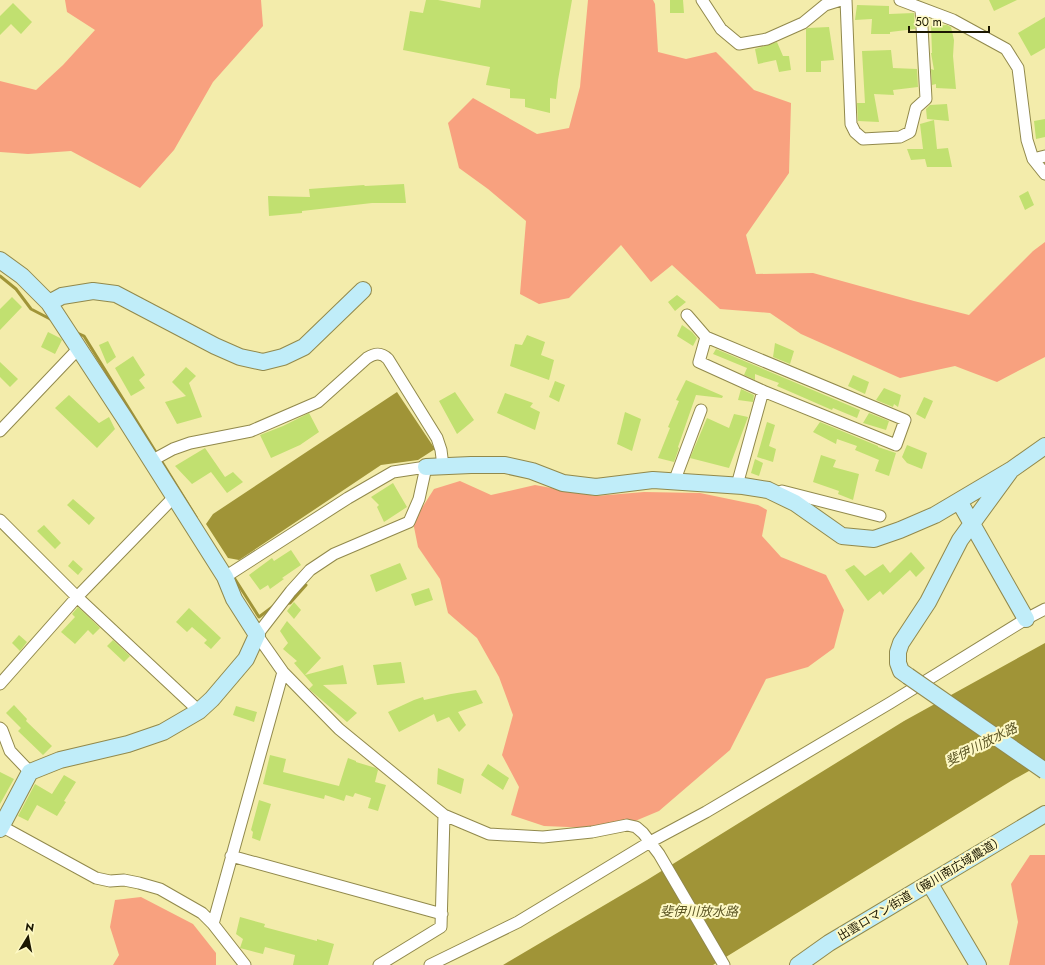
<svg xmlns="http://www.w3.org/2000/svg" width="1045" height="965" font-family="Jost,'Noto Sans JP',sans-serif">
  <rect width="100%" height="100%" fill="#f3ecab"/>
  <path fill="#f8a17f" d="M65,0H261L263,26L213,82L174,150L140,188L71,151L28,154L0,152V81L36,90L63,65L95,30L67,12Z
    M588,0H653L655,4L658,52L686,59L716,52L754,90L791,103L789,173L746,235L756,274L813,273L914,301L969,315L1033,251L1045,242V357L997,382L955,366L900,378L801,334L770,313L720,309L672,265L651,282L621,245L569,298L539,304L520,294L526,221L488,189L459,168L448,123L473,98L537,134L569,128L580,87Z
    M460,481L491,495L535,485L596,496L644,492L700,493L758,505L767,510L762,536L781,557L826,575L844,610L834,648L808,667L766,679L730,750L659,811L616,829L544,826L511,815L519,787L502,755L513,715L499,677L477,638L448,613L440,579L418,547L413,522L434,489Z
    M1030,855H1045V965H1009L1018,922L1011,884Z
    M141,897L193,924L216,953V965H113L119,955L110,927L115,900Z"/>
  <path fill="#a09437" d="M397,392L435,449L418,460L381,465L239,560L228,558L206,524L213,514Z
    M1045,643V762L1011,781L713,965H503L647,880L904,721Z"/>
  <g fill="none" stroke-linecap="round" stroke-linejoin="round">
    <path stroke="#a09437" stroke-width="3" d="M0,276L16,289L31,309L54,321
      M75,332L84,336L196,517
      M233,576L259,617L275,605
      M284,604L290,603L306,585"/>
  </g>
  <path fill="#c1e070" d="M426,0H438L480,8L481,0H572L558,80L556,99L550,98V113L525,107V99L510,98V89L486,85L490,67L403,50L410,11L423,13Z
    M670,0H683L684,13H670Z
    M989,0H1017L994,11Z
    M13,3L32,22L21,34L11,24L0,35V16Z
    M857,5L889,6V14L914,13L915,29L890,32V34H871L872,19L855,20Z
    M1045,17V48L1031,56L1018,33Z
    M947,25L951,27L954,40L953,56L956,89L936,88V84L932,85L931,69L934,70L931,53H932L931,26Z
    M829,27L834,60L821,61V72H806V29L808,28Z
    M777,42L783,56H789L791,70L779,72L776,60L758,64L755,49Z
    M891,50L893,68L917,69L918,87L893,90L894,95L874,94L879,122L858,121L857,103H865L862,51Z
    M947,104L949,121L927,119L926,109L930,105Z
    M1045,119V137L1036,139L1034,121Z
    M934,120L937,149L948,148L952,167H927L925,159L911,160L907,149H923L920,124Z
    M404,184L406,203H372L302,211V213L269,216L268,196L310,197L309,189L364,185L365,186Z
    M1028,191L1034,205L1025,210L1019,196Z
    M677,295L686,302L675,311L668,302Z
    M12,297L22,307L0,330V309Z
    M682,325L692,332L697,338L693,346L677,336Z
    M48,332L60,338L62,340L55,354L41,347Z
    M527,335L545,342L541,355L554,360L549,380L510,366L515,344L522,345Z
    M108,341L116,357L107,364L99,345Z
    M775,343L794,351L790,364L773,357Z
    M716,349L860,410L857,418L833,408L832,410L777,386L779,383L755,374V380L744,375L747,368L713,354Z
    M133,356L145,375L139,380L145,388L131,396L115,368Z
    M0,362L18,379L10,387L0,377Z
    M186,367L196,376L189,383L202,417L177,424L165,402L186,396L172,382Z
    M853,375L869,382L865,394L848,386Z
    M686,380L723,396L722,398L696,395L678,447L679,448L674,462L658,458L670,428L668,427L679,401L676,400Z
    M555,381L565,385L559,402L549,397Z
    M884,388L901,395L898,407L894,404L893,407L876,400Z
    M741,389L754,395L753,402L738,400Z
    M455,392L474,420L457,434L439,401Z
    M505,393L533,403L530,407L540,412L535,430L497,413Z
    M69,395L99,423L109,417L115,429L97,448L55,408Z
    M924,397L933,401L925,419L916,414Z
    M625,412L641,419L632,451L617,444Z
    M309,413L319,432L300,445L271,458L260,435L283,426Z
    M869,413L889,421L886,430L863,423Z
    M734,414L748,417L729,468L690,458L707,418L729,428Z
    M767,422L775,425L769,446L776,449L773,462L757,457Z
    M820,422L878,446V447L896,453L889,476L875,471L879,460L855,450L857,446L837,439L836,444L813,432Z
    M907,445L927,453L922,469L907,463L902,457Z
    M205,448L225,477L233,472L243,482L227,493L211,472L192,484L175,466Z
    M821,455L836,460L833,467L859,474L853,500L838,494L839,491L813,482Z
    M755,459L763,463L759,476L751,473Z
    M393,483L407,507L384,522L377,507L379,505L371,497Z
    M73,499L95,518L89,525L67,505Z
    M44,525L61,543L55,549L37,531Z
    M291,550L301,565L282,578L284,579L270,589L268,585L260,590L249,575L272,558L274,561Z
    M911,552L925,568L916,577L910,570L883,595L880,591L868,601L845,570L854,565L865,576L883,564L890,573Z
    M73,560L83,569L78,575L68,566Z
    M400,563L407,579L376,592L370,575Z
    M429,588L433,600L415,606L411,594Z
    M294,602L301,610L294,619L287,611Z
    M78,607L100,628L93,635L88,630L75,644L61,632L75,617L72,614Z
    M189,608L221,638L211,649L204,643L207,640L192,627L187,632L176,622Z
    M287,621L321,658L305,675L343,665L347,684L323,685L357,713L347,722L309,689L313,685L294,663L297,661L283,649L288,643L280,631Z
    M19,635L27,642L20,651L12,643Z
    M113,640L130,656L124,662L107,646Z
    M401,662L405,683L377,685L373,665Z
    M476,690L483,703L458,712L466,725L459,732L449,717L437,722L434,714L399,732L388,712L414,700L423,697L424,700L451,694Z
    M14,705L27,719L26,721L52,746L43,755L18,731L21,728L6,713Z
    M236,706L257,712L254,722L233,715Z
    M270,755L286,759L283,772L339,786L348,758L356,761V762L376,768L378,770L375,782L386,785L378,811L368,808L371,798L355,793L353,797L346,795L344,801L325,795L324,799L263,784Z
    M488,764L509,778L503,790L481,775Z
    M438,768L464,779L461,794L437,784Z
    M0,772L14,779L0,804Z
    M64,775L76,782L64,801L66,802L57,816L37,805L28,821L18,816L35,784L52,794Z
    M259,800L271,804L260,841L252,838L253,832L251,830Z
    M240,917L265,924L264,927L317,941V939L334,944L328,965H293L295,955L265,947L263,954L240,948L243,939L236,934Z"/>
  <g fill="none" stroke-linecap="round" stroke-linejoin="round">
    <defs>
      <path id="street" d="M702,0L721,29L739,44L767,39L803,23L825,5L841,0
        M846,0L851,124L855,132L863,139L900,137L910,132L916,108L926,99L921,9
        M900,0L953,20L1006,49L1018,68L1027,140L1033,159L1045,174
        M1033,159L1045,156
        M687,315L706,337L699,362L763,391L737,485
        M706,337L905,420L896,445L763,391
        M0,431L78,349
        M151,461L173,449L190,443L251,431L318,402L367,358C375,353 381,352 388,359L437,438L441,450L443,466
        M674,482L701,410
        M782,491L880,516
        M0,520L77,597L199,711
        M225,577L348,498L393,472L426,467L419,499L409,522L334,554L310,570L291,591L257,635L283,672L339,729L444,815L489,834L543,837L592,832L627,825L636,827L643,833L659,854L724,965
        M0,684L77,597L174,497
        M0,728L2,730L10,751L30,772
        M1,826L96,878L110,881L124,880L139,883L160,889L202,913L213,924L245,965
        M231,856L442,914
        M213,924L283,672
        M379,965L441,927L444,815
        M430,965L518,922L650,842L706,812L890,703L1026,619L1045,609"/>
      <path id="secondary" d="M0,260L22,276L49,303L125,419L225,577L234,599L257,635L246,659L212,699L199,711L163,732L128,744L60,760L30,772L0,829
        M49,303L62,296L93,291L116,294L215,346L240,357L263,362L283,357L304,347L363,290
        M426,467L471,465H505L532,471L563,483L596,487L653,480L743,486L768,490L795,503L842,536L874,539L900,530L935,515L1011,470
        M959,501L1026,619
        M908,676L901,671L898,663V652L901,643L928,602L960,540L1011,470L1045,446
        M930,884L978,965
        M798,965L829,943L1045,814"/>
    </defs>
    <use href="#street" stroke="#91894c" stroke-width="13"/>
    <use href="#secondary" stroke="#91894c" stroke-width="18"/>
    <use href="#street" stroke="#fff" stroke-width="11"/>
    <use href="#secondary" stroke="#c0edf9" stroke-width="16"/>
    <defs>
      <path id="secondary-bridge" d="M908,676L1045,771"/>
    </defs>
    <use href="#secondary-bridge" stroke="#91894c" stroke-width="18" stroke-linecap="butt"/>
    <use href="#secondary-bridge" stroke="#c0edf9" stroke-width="16"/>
  </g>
  <g text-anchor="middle" stroke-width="4" stroke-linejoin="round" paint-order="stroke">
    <g font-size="12" fill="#1b1701" stroke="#fef9c5">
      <text transform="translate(921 888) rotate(-31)" y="4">出雲ロマン街道（簸川南広域農道）</text>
    </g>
    <g font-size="13" font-style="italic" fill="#5c5625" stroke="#fef9c5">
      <text transform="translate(981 744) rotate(-27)" y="5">斐伊川放水路</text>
      <text x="699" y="916">斐伊川放水路</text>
    </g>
  </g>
  <g transform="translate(28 937) rotate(10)" stroke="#fef9c5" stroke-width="3" paint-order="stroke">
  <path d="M0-3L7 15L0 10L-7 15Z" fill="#1b1701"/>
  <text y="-6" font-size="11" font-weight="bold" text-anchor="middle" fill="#1b1701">N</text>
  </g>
  <path d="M909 26v6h80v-6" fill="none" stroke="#1b1701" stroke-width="2"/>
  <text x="915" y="26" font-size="12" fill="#1b1701" stroke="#fef9c5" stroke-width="3" paint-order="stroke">50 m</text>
</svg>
